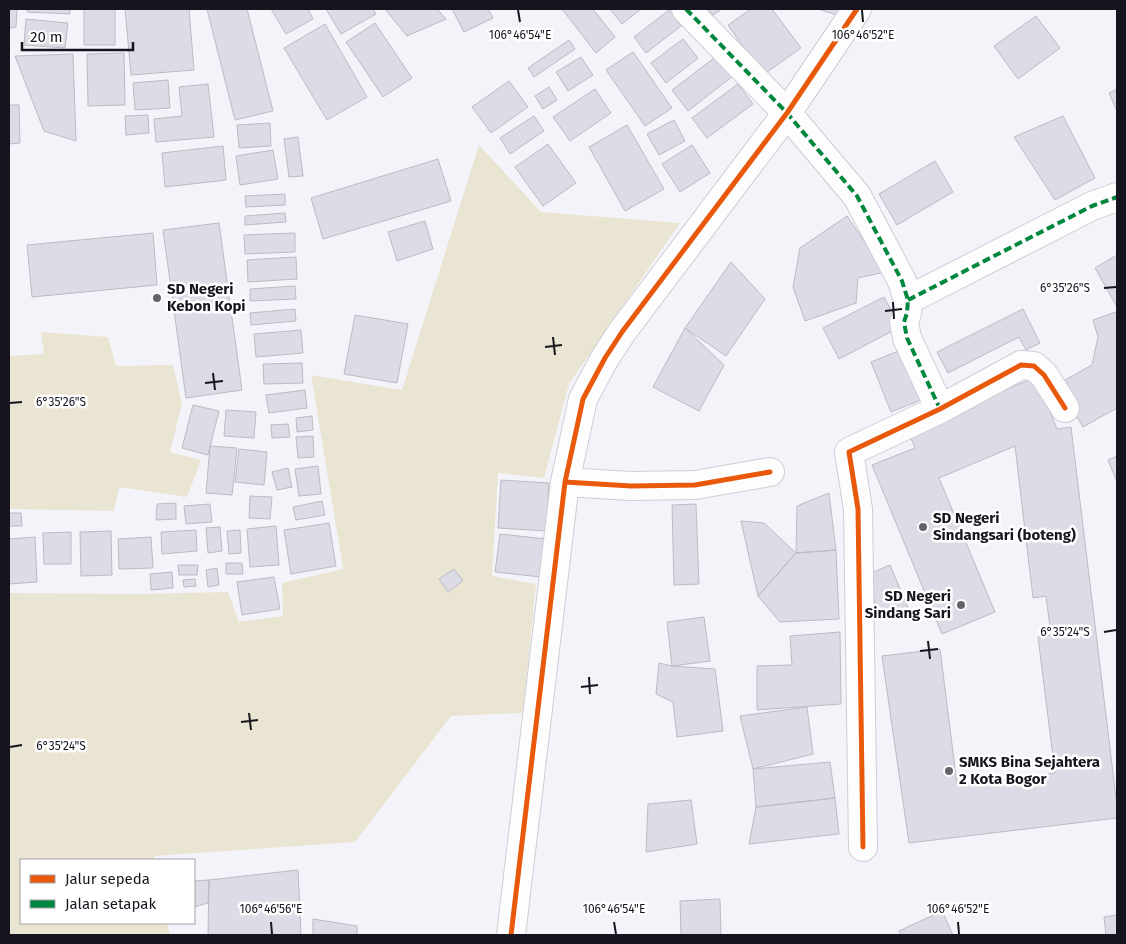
<svg xmlns="http://www.w3.org/2000/svg" width="1126" height="944" font-family="'Fira Sans',sans-serif">
  <rect width="100%" height="100%" fill="#f4f3fa"/>
  <path fill="#e9e5d2" d="M479,145L541,212L680,223L569,384L544,478L498,473L492,576L536,584L523,713L451,716L355,842L154,856L155,860H21V923H167L170,935H9V593L139,594L228,592L239,622L283,616L282,583L343,569L311,375L402,390Z
    M41,332L108,337L116,366L173,365L182,404L170,452L201,460L187,497L119,487L114,511L9,509V356L44,354Z"/>
  <path fill="#dcdbe6" stroke="#bcbbc4" d="M9,9H17L16,27L9,28Z
    M27,9H70V14L27,12Z
    M84,9H115V45H84Z
    M125,9H189L194,70L131,75Z
    M207,9H247L273,111L235,120Z
    M271,9H308L313,19L286,34Z
    M326,9H373L376,14L341,34Z
    M385,9H437L446,19L407,36Z
    M452,9H488L493,18L464,32Z
    M562,9H593L615,37L596,53Z
    M610,9H641L622,24Z
    M708,9H722L713,15Z
    M751,9H772L801,48L763,75L728,25Z
    M818,9H845L843,17Z
    M669,10L681,26L646,53L634,37Z
    M1036,16L1060,48L1018,79L994,46Z
    M26,19L68,23L65,48L24,45Z
    M375,23L412,78L383,97L346,42Z
    M325,24L367,97L327,120L284,48Z
    M683,39L698,58L666,83L651,63Z
    M569,40L575,49L534,77L528,68Z
    M633,52L672,108L645,126L606,70Z
    M124,53L125,105L88,106L87,54Z
    M73,54L76,141L44,131L15,56Z
    M718,55L733,76L688,111L672,90Z
    M581,57L593,75L568,91L556,72Z
    M168,80L170,108L135,110L133,83Z
    M509,81L528,107L491,133L472,107Z
    M208,84L214,137L156,142L154,119L182,116L179,87Z
    M738,84L753,104L707,138L692,118Z
    M549,87L557,100L543,109L535,96Z
    M595,89L611,113L570,141L553,117Z
    M1117,89V111L1109,93Z
    M9,105H19L20,143L9,144Z
    M148,115L149,133L126,135L125,116Z
    M534,116L544,131L510,154L500,138Z
    M1063,116L1095,178L1055,200L1014,137Z
    M674,120L685,141L659,155L647,134Z
    M270,123L271,146L239,148L237,125Z
    M627,125L664,189L625,211L589,147Z
    M298,137L303,176L289,177L284,139Z
    M548,144L576,183L543,206L515,167Z
    M692,145L710,173L680,192L662,164Z
    M223,146L226,180L165,187L162,153Z
    M273,150L278,179L240,185L236,156Z
    M438,159L451,201L323,239L311,198Z
    M935,161L953,192L897,225L879,194Z
    M285,194V205L246,207L245,196Z
    M285,213L286,222L245,225V216Z
    M847,216L885,272L858,278L856,303L805,321L793,287L800,248Z
    M425,221L433,249L397,261L388,232Z
    M219,223L242,390L186,398L163,230Z
    M153,233L157,285L32,297L27,245Z
    M295,233V252L245,254L244,235Z
    M1117,255V307L1095,268Z
    M296,257L297,279L248,282L247,260Z
    M731,262L765,299L726,356L685,328Z
    M295,286L296,299L250,301V289Z
    M884,297L900,327L839,359L823,328Z
    M295,309L296,321L251,325L250,313Z
    M1023,309L1040,343L1026,350L1019,337L948,373L937,352Z
    M1116,312L1117,317V408L1083,427L1058,384L1092,365L1098,337L1093,320Z
    M355,315L408,324L397,383L344,374Z
    M685,328L724,365L699,411L653,387Z
    M301,330L303,353L256,357L254,334Z
    M906,348L926,398L891,412L871,362Z
    M302,363L303,383L264,384L263,364Z
    M1036,377L1057,429L1071,427L1117,806V818L909,843L882,656L940,649L957,784L1055,773L1038,637L1051,635L1046,596L1033,598L1015,446L939,478L995,612L942,634L872,465L915,448L908,431Z
    M305,390L307,408L269,413L266,395Z
    M193,405L219,411L208,455L182,448Z
    M226,410L256,412L254,438L224,436Z
    M312,416L313,430L297,432L296,418Z
    M288,424L290,437L272,438L271,425Z
    M313,436L314,457L298,458L296,437Z
    M210,446L237,448L232,495L206,493Z
    M239,449L267,452L264,485L235,482Z
    M1117,456V482L1108,460Z
    M318,466L321,494L299,496L295,469Z
    M288,468L292,487L277,490L272,472Z
    M501,480L549,483L546,531L498,528Z
    M829,493L836,550L796,553L797,506Z
    M250,496L272,497L270,519L249,518Z
    M322,501L325,515L296,520L293,507Z
    M176,503V519L156,520L157,504Z
    M210,504L212,522L186,524L184,506Z
    M696,504L699,584L674,585L672,505Z
    M9,513H21L22,526H9Z
    M741,521L764,523L796,553L758,596Z
    M329,523L336,566L291,574L284,530Z
    M276,526L279,565L250,567L247,529Z
    M220,527L222,551L208,553L206,528Z
    M196,530L197,551L162,554L161,532Z
    M240,530L241,553L229,554L227,531Z
    M111,531L112,575L81,576L80,532Z
    M71,532V564H44L43,533Z
    M500,534L546,539L541,577L495,572Z
    M35,537L37,582L9,584V539Z
    M151,537L153,568L119,569L118,539Z
    M836,550L839,619L780,622L758,596L796,553Z
    M226,563H242L243,574H226Z
    M178,565H198L197,575H179Z
    M890,565L908,608L882,618L864,576Z
    M217,568L219,585L208,587L206,570Z
    M454,569L463,581L448,592L439,579Z
    M172,572L173,588L151,590L150,574Z
    M274,577L280,609L242,615L237,582Z
    M195,579L196,586L184,587L183,580Z
    M704,617L710,661L672,666L667,622Z
    M840,632L841,704L757,710V666L792,665L790,636Z
    M659,663L672,666L715,669L723,731L677,737L673,702L656,694Z
    M807,707L813,754L753,769L740,716Z
    M830,762L835,798L756,807L753,769Z
    M835,798L839,834L749,844L756,807Z
    M691,800L697,844L646,852L648,804Z
    M298,870L301,935H208L209,880Z
    M209,880L208,903L194,907V881Z
    M720,899L721,935H681L680,901Z
    M942,911L953,935H901L899,931Z
    M1117,915V935H1106L1104,917Z
    M313,919L357,926V935H313Z"/>
  <g fill="none" stroke-linecap="round" stroke-linejoin="round">
    <defs>
      <path id="street" d="M686,9L787,113L857,196L902,281L908,300L907,313L904,322L907,338L940,409
        M908,300L1092,206L1117,197
        M565,482L631,486L695,485L770,472
        M863,847L858,509L849,452L940,409L1021,365L1034,366L1044,375L1065,408
        M511,935L565,482L583,399L605,358L622,332L787,113L857,9"/>
    </defs>
    <use href="#street" stroke="#cecdd6" stroke-width="30"/>
    <use href="#street" stroke="#fdfdfe" stroke-width="28"/>
    <path stroke="#00873e" stroke-width="4" stroke-dasharray="8 4" stroke-linecap="butt" d="M686,9L787,113L857,196L902,281L908,300L907,313L904,322L907,338L940,409
      M908,300L1092,206L1117,197"/>
    <defs>
      <path id="cycleway" d="M565,482L631,486L695,485L770,472
        M863,847L858,509L849,452L940,409L1021,365L1034,366L1044,375L1065,408
        M511,935L565,482L583,399L605,358L622,332L787,113L857,9"/>
    </defs>
    <use href="#cycleway" stroke="#fff" stroke-width="8"/>
    <use href="#cycleway" stroke="#e8590c" stroke-width="5"/>
  </g>
  <path fill="none" stroke="#16151f" stroke-width="2" d="M518,10L520,22M862,10L863,22M1104,288L1116,287M893,302L894,319M885,311L902,309M553,337L555,355M545,347L562,345M213,373L215,390M205,383L223,381M10,403L22,402M1104,632L1116,630M928,641L930,659M920,651L938,649M589,677L590,694M581,687L598,685M249,713L251,730M241,722L258,720M10,747L22,745M271,922L272,934M614,922L616,934M958,922L959,934"/>
  <g fill="#64636c" stroke="#fff" stroke-width="2">
    <circle cx="157" cy="298" r="5"/>
    <circle cx="923" cy="527" r="5"/>
    <circle cx="961" cy="605" r="5"/>
    <circle cx="949" cy="771" r="5"/>
  </g>
  <g text-anchor="middle" stroke-width="5" stroke-linejoin="round" paint-order="stroke">
    <g font-size="15" font-weight="bold" fill="#16151f" stroke="#fff" text-anchor="start">
      <text x="167" y="294">SD Negeri<tspan x="167" dy="17">Kebon Kopi</tspan></text>
      <text x="933" y="523">SD Negeri<tspan x="933" dy="17">Sindangsari (boteng)</tspan></text>
      <text x="951" y="601" text-anchor="end">SD Negeri<tspan x="951" dy="17">Sindang Sari</tspan></text>
      <text x="959" y="767">SMKS Bina Sejahtera<tspan x="959" dy="17">2 Kota Bogor</tspan></text>
    </g>
  </g>
  <g font-size="12" text-anchor="middle" fill="#16151f" stroke="#fff" stroke-width="5" stroke-linejoin="round" paint-order="stroke">
    <text x="520" y="39">106°46'54"E</text>
    <text x="863" y="39">106°46'52"E</text>
    <text x="1065" y="292">6°35'26"S</text>
    <text x="61" y="406">6°35'26"S</text>
    <text x="1065" y="636">6°35'24"S</text>
    <text x="61" y="750">6°35'24"S</text>
    <text x="271" y="913">106°46'56"E</text>
    <text x="614" y="913">106°46'54"E</text>
    <text x="958" y="913">106°46'52"E</text>
  </g>
  <rect width="1126" height="944" fill="none" stroke="#16151f" stroke-width="20"/>
  <rect x="20" y="859" width="175" height="65" fill="#ffffff" stroke="#a2a1a5"/>
  <rect x="30" y="875" width="25" height="8" fill="#e8590c" stroke="#a2a1a5"/>
  <text x="65" y="884" font-size="15" fill="#16151f">Jalur sepeda</text>
  <rect x="30" y="900" width="25" height="8" fill="#00873e" stroke="#a2a1a5"/>
  <text x="65" y="909" font-size="15" fill="#16151f">Jalan setapak</text>
  <path d="M22 42v8h111v-8" fill="none" stroke="#16151f" stroke-width="2.5"/>
  <text x="30" y="42" font-size="15" fill="#16151f" stroke="#ffffff" stroke-width="4" paint-order="stroke">20 m</text>
</svg>
